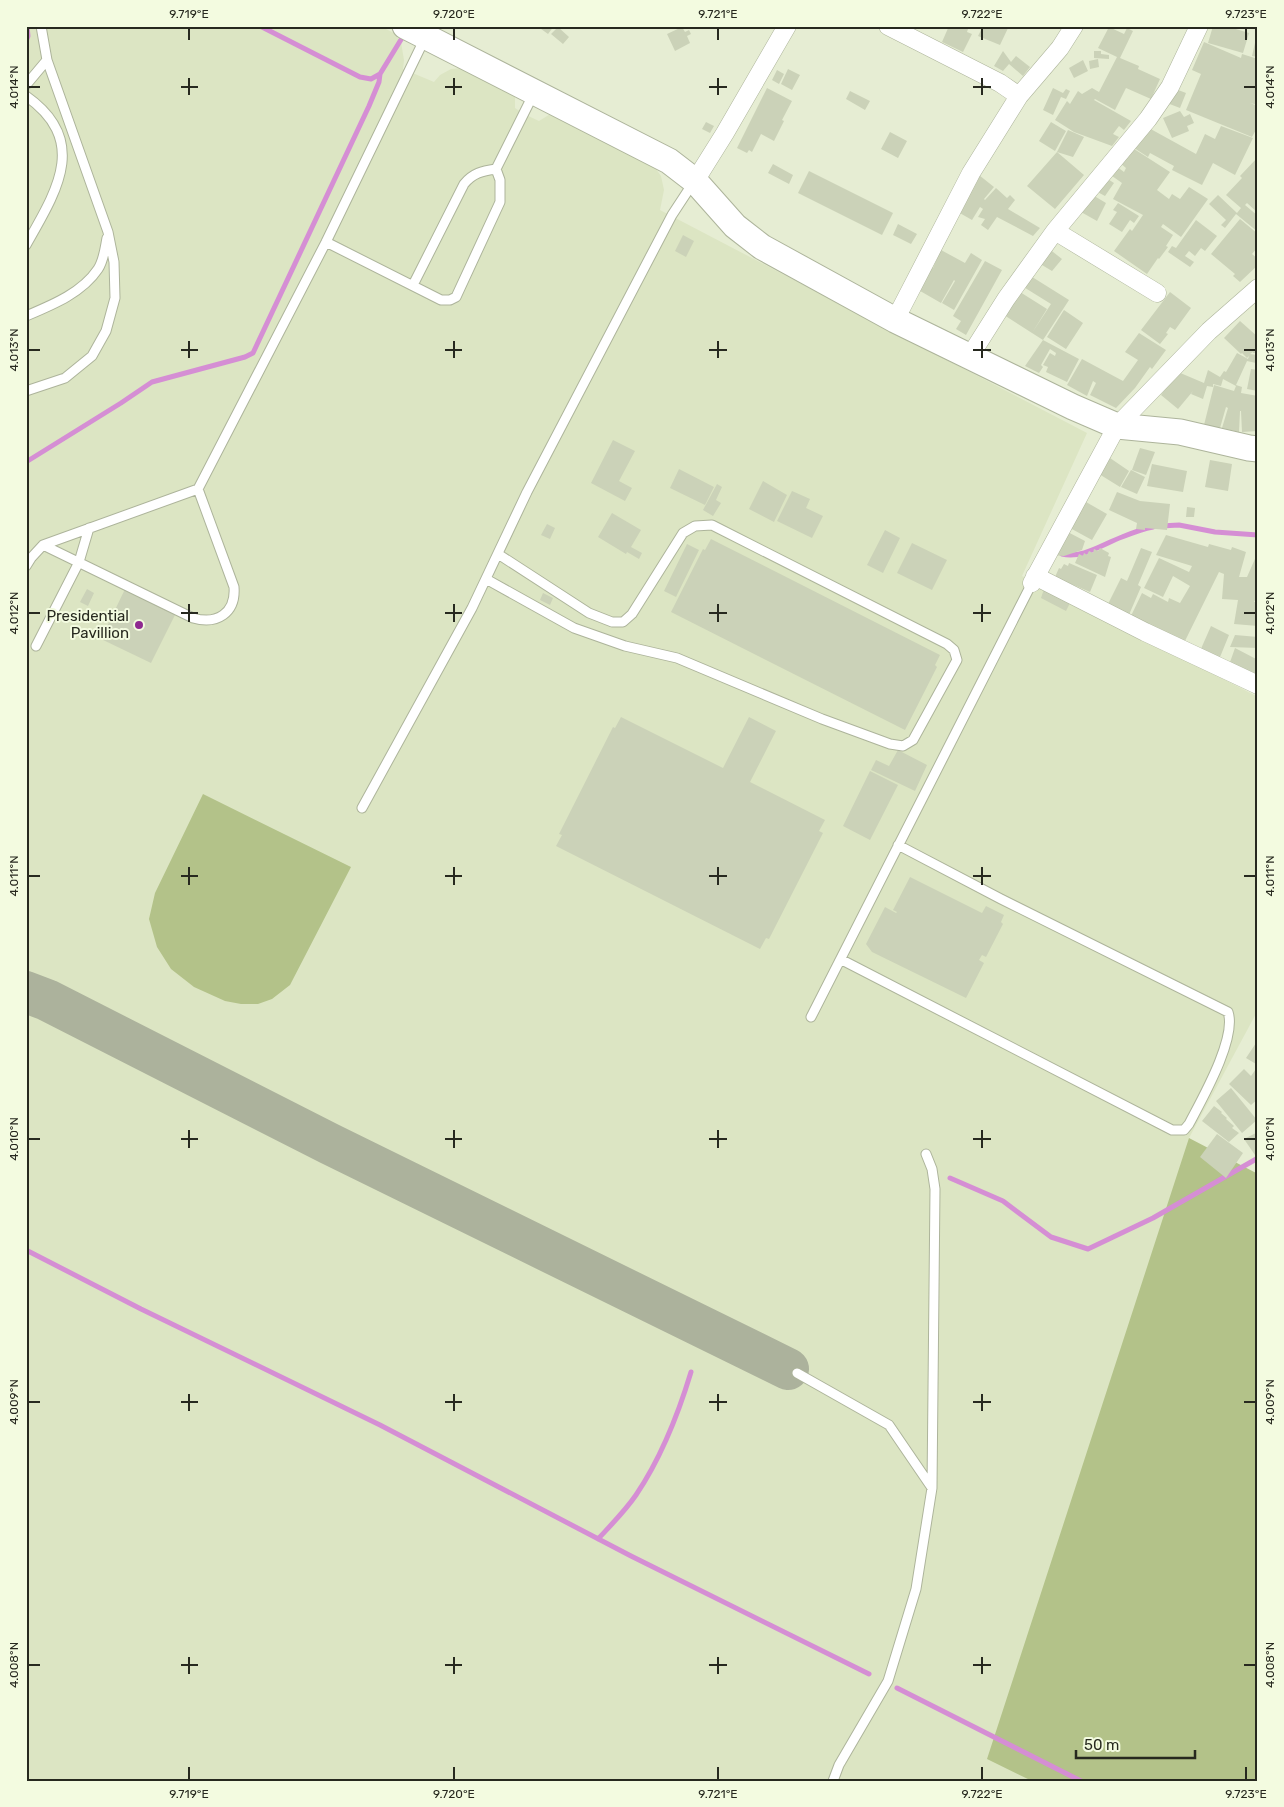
<svg xmlns="http://www.w3.org/2000/svg" width="1284" height="1807" font-family="Rubik,sans-serif">
  <rect width="100%" height="100%" fill="#e6edd3"/>
  <path fill="#dce5c3" d="M26,26H380L394,33L401,42L404,60L403,69L434,82L440,75L451,69L462,68L515,96V108L524,114L539,121L552,113L653,165L661,176L664,190L660,210L1087,433L1022,576L1258,697V1010L1189,1138L1218,1194L1258,1781H26Z"/>
  <path fill="#b3c289" d="M203,794L351,867L290,985L272,999L258,1004H241L225,1001L194,987L171,969L157,947L149,919L155,893Z
    M1189,1138L1258,1174V1781H1032L987,1759Z"/>
  <g fill="none" stroke-linecap="round" stroke-linejoin="round">
    <path stroke="#d58ed4" stroke-width="5" d="M260,26L360,77L371,79L380,74
      M26,41L28,36L27,26
      M26,462L121,403L152,382L245,357L253,353L369,106L379,82L380,74L405,33
      M1161,526L1179,525L1215,532L1258,535
      M1062,554C1082,559 1103,544 1122,537C1132,533 1142,529 1153,527
      M950,1178L1003,1201L1051,1237L1088,1249L1153,1218L1258,1158
      M26,1250L141,1309L380,1425L631,1556L869,1674
      M598,1539C611,1525 625,1511 636,1495C661,1458 678,1415 691,1372
      M897,1688L1081,1781"/>
    <path stroke="#acb29c" stroke-width="42" d="M26,992L47,1000L330,1144L788,1369"/>
  </g>
  <path fill="#cbd2b8" d="M537,26H554L548,34Z
    M949,26H960L968,29L967,32L972,34L963,52L942,42Z
    M983,26H1009L1000,45L978,36Z
    M1213,26H1226L1249,33L1243,53L1208,43Z
    M558,27L569,37L563,44L551,34Z
    M682,27L685,32L689,30L691,34L687,36L690,43L675,51L667,34Z
    M1109,27L1124,34L1127,28L1133,31L1120,58L1139,66L1138,69L1160,79L1151,99L1126,88L1115,110L1095,99L1094,100L1131,121L1124,130L1119,126L1113,134L1119,137L1112,146L1074,132L1055,120L1067,101L1070,104L1078,91L1082,94L1092,88L1099,92L1117,57L1098,48Z
    M1257,34H1258V57L1252,56Z
    M1204,42L1241,58L1242,54L1258,59V105L1250,103L1258,106V126L1252,137L1186,110L1201,74L1192,70Z
    M1003,51L1011,62L1016,56L1030,67L1023,76L1009,64L1003,71L994,66Z
    M1094,51H1101V54L1109,55V59L1094,58Z
    M1098,59L1099,67L1090,69L1089,61Z
    M1083,60L1088,71L1074,78L1069,68Z
    M788,69L800,75L792,90L781,84Z
    M777,70L784,74L779,84L772,80Z
    M767,88L792,101L782,120L784,121L774,141L761,134L752,152L749,150L747,153L737,148Z
    M1053,88L1063,93L1066,89L1070,91L1066,99L1061,97L1053,115L1043,110Z
    M1173,88L1186,93L1180,108L1167,103Z
    M850,91L870,101L865,110L846,99Z
    M1180,111L1184,117L1190,114L1194,123L1187,126L1189,131L1172,138L1163,118Z
    M706,122L714,126L710,133L702,129Z
    M1051,122L1066,131L1055,151L1039,141Z
    M1221,126L1253,138L1235,175L1213,163L1202,185L1172,170L1174,166L1150,153L1148,157L1131,146L1147,127L1196,154L1205,134L1215,139Z
    M1068,130L1084,137L1073,157L1057,152Z
    M890,132L907,141L898,158L881,149Z
    M1131,147L1170,172L1157,190L1169,199L1172,194L1180,199L1189,187L1208,199L1181,237L1163,224L1161,227L1173,235L1166,246L1168,247L1159,259L1158,258L1147,274L1114,251L1130,229L1132,231L1143,215L1113,199L1122,183L1105,171L1112,163L1124,172L1126,168L1120,163Z
    M1057,152L1084,175L1055,209L1027,186Z
    M1258,157V213L1247,203L1245,205L1258,216V232L1236,214L1225,228L1221,225L1226,220L1209,204L1218,195L1237,213L1241,208L1226,195L1242,178L1240,176Z
    M773,164L793,175L789,184L768,173Z
    M809,171L893,213L882,235L798,193Z
    M979,175L994,187L984,199L985,200L996,188L1007,198L1010,195L1015,200L1008,209L1040,228L1033,236L997,217L988,230L981,225L985,219L978,217L983,209L980,207L972,220L958,212Z
    M1103,176L1114,183L1105,196L1092,189Z
    M1091,194L1106,203L1097,221L1081,212Z
    M1118,203L1139,216L1134,223L1130,220L1122,232L1109,224L1117,212L1113,210Z
    M1240,219L1258,234V247L1252,254L1258,259V265L1240,282L1233,276L1235,274L1211,254Z
    M1196,220L1217,236L1205,251L1201,248L1195,256L1189,251L1185,256L1194,262L1190,267L1168,252L1172,246L1176,248Z
    M898,224L917,234L911,244L893,235Z
    M683,235L694,241L686,257L675,251Z
    M1048,248L1062,259L1052,271L1037,262Z
    M941,250L965,263L971,253L982,260L954,310L942,303L955,281L954,280L941,303L915,288L927,265L933,268Z
    M985,261L1002,270L966,335L956,329L961,321L953,316Z
    M1029,275L1069,300L1043,340L1032,333L1051,304L1022,286Z
    M1020,292L1047,309L1032,333L1004,315Z
    M1170,292L1191,308L1175,330L1170,327L1166,333L1168,334L1160,344L1141,330Z
    M1064,310L1083,323L1066,349L1047,337Z
    M1240,321L1258,337V353H1253V352L1250,354L1257,355L1256,363L1247,361L1236,385L1242,387L1241,393L1258,396V431L1242,432L1241,411H1240L1239,432L1222,428L1228,408L1226,407L1220,428L1204,425L1214,385L1234,391L1236,386L1223,379L1221,386L1213,384V387L1207,386L1203,399L1191,394L1193,391L1178,409L1161,395L1178,372L1204,383L1208,370L1220,377L1224,371L1226,372L1237,353L1248,359L1249,356L1247,358L1242,353L1241,354L1224,338Z
    M1139,333L1166,350L1152,369L1150,367L1135,388L1116,408L1090,395L1096,383L1093,381L1087,396L1067,385L1082,359L1123,381L1138,360L1125,352Z
    M1043,340L1079,359L1067,382L1046,372L1048,367L1043,365L1050,353L1055,356L1056,353L1050,349L1041,365L1043,367L1039,373L1025,366Z
    M1251,369L1258,370V391L1247,389Z
    M613,440L635,451L619,481L632,488L625,501L591,483Z
    M1140,448L1155,452L1146,475L1132,470Z
    M1110,458L1129,471L1120,487L1099,474Z
    M1210,460L1232,464L1228,491L1205,487Z
    M1152,464L1187,471L1183,492L1147,486Z
    M679,469L714,487L705,505L670,488Z
    M1131,470L1145,477L1137,494L1121,487Z
    M763,481L787,495L774,522L749,509Z
    M717,484L722,487L716,500L721,503L713,516L703,510Z
    M792,491L810,499L806,508L823,516L812,538L777,521Z
    M1117,492L1140,501L1170,504L1167,530L1145,528V530L1136,529L1137,523L1109,510Z
    M1086,502L1107,514L1092,540L1070,528Z
    M1187,507L1195,508L1194,517H1186Z
    M612,513L641,530L631,547L642,553L639,559L627,552L626,554L598,537Z
    M547,524L555,528L550,539L541,535Z
    M1062,529L1085,541L1082,550L1064,556L1052,555Z
    M885,530L900,538L883,573L867,565Z
    M1166,535L1208,547L1209,544L1231,550L1232,547L1246,552L1239,577H1247L1258,552V595L1254,602H1258V626L1234,624L1238,600L1222,599L1224,574L1219,572L1183,645L1130,618L1142,593L1151,598L1153,594L1168,602L1169,598L1180,603L1190,586L1173,576L1163,597L1144,588L1159,558L1189,572L1192,566L1156,555Z
    M711,539L940,655L935,665L937,667L905,730L671,612L703,549L705,550Z
    M912,543L947,560L932,590L897,573Z
    M687,544L699,550L676,597L664,591Z
    M1100,548L1109,553L1108,556L1111,557L1105,577L1075,563L1079,554L1083,556L1084,553L1087,555L1089,551L1093,553L1094,549L1098,551Z
    M1141,548L1152,552L1138,585L1141,587L1128,617L1107,606L1121,578L1127,581Z
    M1069,563L1097,575L1090,592L1055,577L1059,568L1061,569L1064,564L1068,566Z
    M126,587L177,611L151,663L101,639Z
    M87,589L94,593L88,606L80,602Z
    M1044,589L1070,603L1066,611L1041,598Z
    M543,593L553,598L550,605L540,600Z
    M1211,626L1229,635L1218,662L1200,651Z
    M1235,635L1258,637V648L1230,647Z
    M1235,648L1258,660V680L1229,665Z
    M621,717L723,768L749,717L776,731L750,782L825,820L819,831L823,833L769,939L766,938L760,949L556,846L562,835L559,834L613,727L615,728Z
    M898,750L927,765L915,791L871,770L876,760L889,766Z
    M870,771L898,785L870,840L843,826Z
    M910,877L982,913L986,906L1004,915L1001,922L1003,924L986,957L982,955L979,960L984,963L966,998L872,952L866,944L885,907L896,913L897,912L893,910Z
    M1258,1040V1061L1256,1064L1246,1058Z
    M1258,1066V1099L1251,1105L1229,1084L1244,1069L1251,1076Z
    M1231,1088L1257,1120L1242,1133L1216,1101Z
    M1214,1106L1222,1112L1221,1113L1227,1118L1226,1119L1234,1126L1232,1128L1239,1133L1229,1142L1202,1121Z
    M1258,1132V1154L1255,1155L1244,1139Z
    M1217,1134L1243,1153L1226,1178L1200,1157Z"/>
  <g fill="none" stroke-linecap="round" stroke-linejoin="round">
    <defs>
      <path id="lane" d="M26,85L47,60
        M26,96C90,141 56,192 26,245
        M326,242L441,300H450L456,297L500,202V180L496,169L534,93
        M413,285L464,184C473,173 482,171 496,169
        M26,316C52,305 82,293 98,269C104,260 105,248 107,238
        M26,391L65,378L92,356L106,331L115,298L114,262L108,232L47,60L41,26
        M43,545L193,618C217,625 236,613 234,587L198,489
        M26,566L31,558L43,545L198,489L326,242L425,38
        M486,579L574,628L625,646L677,658L822,719L890,744L903,746L913,740L957,660L954,650L947,644L712,525L695,526L683,533L632,614L623,622H612L589,613L498,554
        M36,646L79,562L89,528
        M362,808L472,608L527,492L672,215L693,183
        M842,960L1172,1130H1184L1189,1124C1202,1099 1237,1038 1228,1012L1001,899L898,845
        M811,1017L1032,583
        M797,1373L889,1425L932,1488
        M833,1781L839,1765L888,1681L916,1589L932,1488L935,1189L932,1169L926,1154"/>
      <path id="street" d="M888,26L1000,83L1019,96
        M695,181L725,133L787,26
        M1055,231L1157,293
        M895,320L971,173L1019,96L1060,48L1074,26
        M970,356L1006,299L1055,231L1148,119L1170,87L1199,26
        M1035,576L1145,632L1258,685
        M1032,583L1117,426L1209,331L1258,288"/>
      <path id="secondary" d="M405,26L669,161L695,181L735,226L762,247L895,320L1073,407L1117,426L1180,432L1249,448L1258,449"/>
    </defs>
    <use href="#lane" stroke="#adb49b" stroke-width="11"/>
    <use href="#street" stroke="#adb49b" stroke-width="19"/>
    <use href="#secondary" stroke="#adb49b" stroke-width="27"/>
    <use href="#lane" stroke="#fff" stroke-width="9"/>
    <use href="#street" stroke="#fff" stroke-width="18"/>
    <use href="#secondary" stroke="#fff" stroke-width="25"/>
  </g>
  <path fill="none" stroke="#27291f" stroke-width="2" d="M189,28V40M454,28V40M718,28V40M982,28V40M1246,28V40M189,78V95M454,78V95M718,78V95M982,78V95M28,87H40M181,87H198M445,87H462M709,87H727M973,87H991M1244,87H1256M189,341V358M454,341V358M718,341V358M982,341V358M28,350H40M181,350H198M445,350H462M709,350H727M973,350H991M1244,350H1256M189,604V622M454,604V622M718,604V622M982,604V622M28,613H40M181,613H198M445,613H462M709,613H727M973,613H991M1244,613H1256M189,867V885M454,867V885M718,867V885M982,867V885M28,876H40M181,876H198M445,876H462M709,876H727M973,876H991M1244,876H1256M189,1130V1148M454,1130V1148M718,1130V1148M982,1130V1148M28,1139H40M181,1139H198M445,1139H462M709,1139H727M973,1139H991M1244,1139H1256M189,1394V1411M454,1394V1411M718,1394V1411M982,1394V1411M28,1402H40M181,1402H198M445,1402H462M709,1402H727M973,1402H991M1244,1402H1256M189,1657V1674M454,1657V1674M718,1657V1674M982,1657V1674M28,1665H40M181,1665H198M445,1665H462M709,1665H727M973,1665H991M1244,1665H1256M189,1767V1780M454,1767V1780M718,1767V1780M982,1767V1780M1246,1767V1780"/>
  <circle fill="#8e2990" stroke="#f3fbe0" stroke-width="2" cx="139" cy="625" r="5"/>
  <g text-anchor="middle" stroke-width="4" stroke-linejoin="round" paint-order="stroke">
    <g font-size="15" fill="#27291f" stroke="#f3fbe0" text-anchor="end">
      <text x="129" y="621">Presidential<tspan x="129" dy="17">Pavillion</tspan></text>
    </g>
  </g>
  <rect width="1284" height="1807" fill="none" stroke="#f3fbe0" stroke-width="55"/>
  <path d="M1076 1750v8h119v-8" fill="none" stroke="#27291f" stroke-width="2.5"/>
  <text x="1084" y="1750" font-size="15" fill="#27291f" stroke="#f3fbe0" stroke-width="4" paint-order="stroke">50 m</text>
  <rect x="28" y="28" width="1228" height="1752" fill="none" stroke="#27291f" stroke-width="2"/>
  <g font-size="12" text-anchor="middle" fill="#27291f">
    <text x="189" y="18">9.719°E</text>
    <text x="454" y="18">9.720°E</text>
    <text x="718" y="18">9.721°E</text>
    <text x="982" y="18">9.722°E</text>
    <text x="1246" y="18">9.723°E</text>
    <text transform="translate(14 87) rotate(-90)" y="4">4.014°N</text>
    <text transform="translate(1270 87) rotate(-90)" y="4">4.014°N</text>
    <text transform="translate(14 350) rotate(-90)" y="4">4.013°N</text>
    <text transform="translate(1270 350) rotate(-90)" y="4">4.013°N</text>
    <text transform="translate(14 613) rotate(-90)" y="4">4.012°N</text>
    <text transform="translate(1270 613) rotate(-90)" y="4">4.012°N</text>
    <text transform="translate(14 876) rotate(-90)" y="4">4.011°N</text>
    <text transform="translate(1270 876) rotate(-90)" y="4">4.011°N</text>
    <text transform="translate(14 1139) rotate(-90)" y="4">4.010°N</text>
    <text transform="translate(1270 1139) rotate(-90)" y="4">4.010°N</text>
    <text transform="translate(14 1402) rotate(-90)" y="4">4.009°N</text>
    <text transform="translate(1270 1402) rotate(-90)" y="4">4.009°N</text>
    <text transform="translate(14 1665) rotate(-90)" y="4">4.008°N</text>
    <text transform="translate(1270 1665) rotate(-90)" y="4">4.008°N</text>
    <text x="189" y="1798">9.719°E</text>
    <text x="454" y="1798">9.720°E</text>
    <text x="718" y="1798">9.721°E</text>
    <text x="982" y="1798">9.722°E</text>
    <text x="1246" y="1798">9.723°E</text>
  </g>
</svg>
